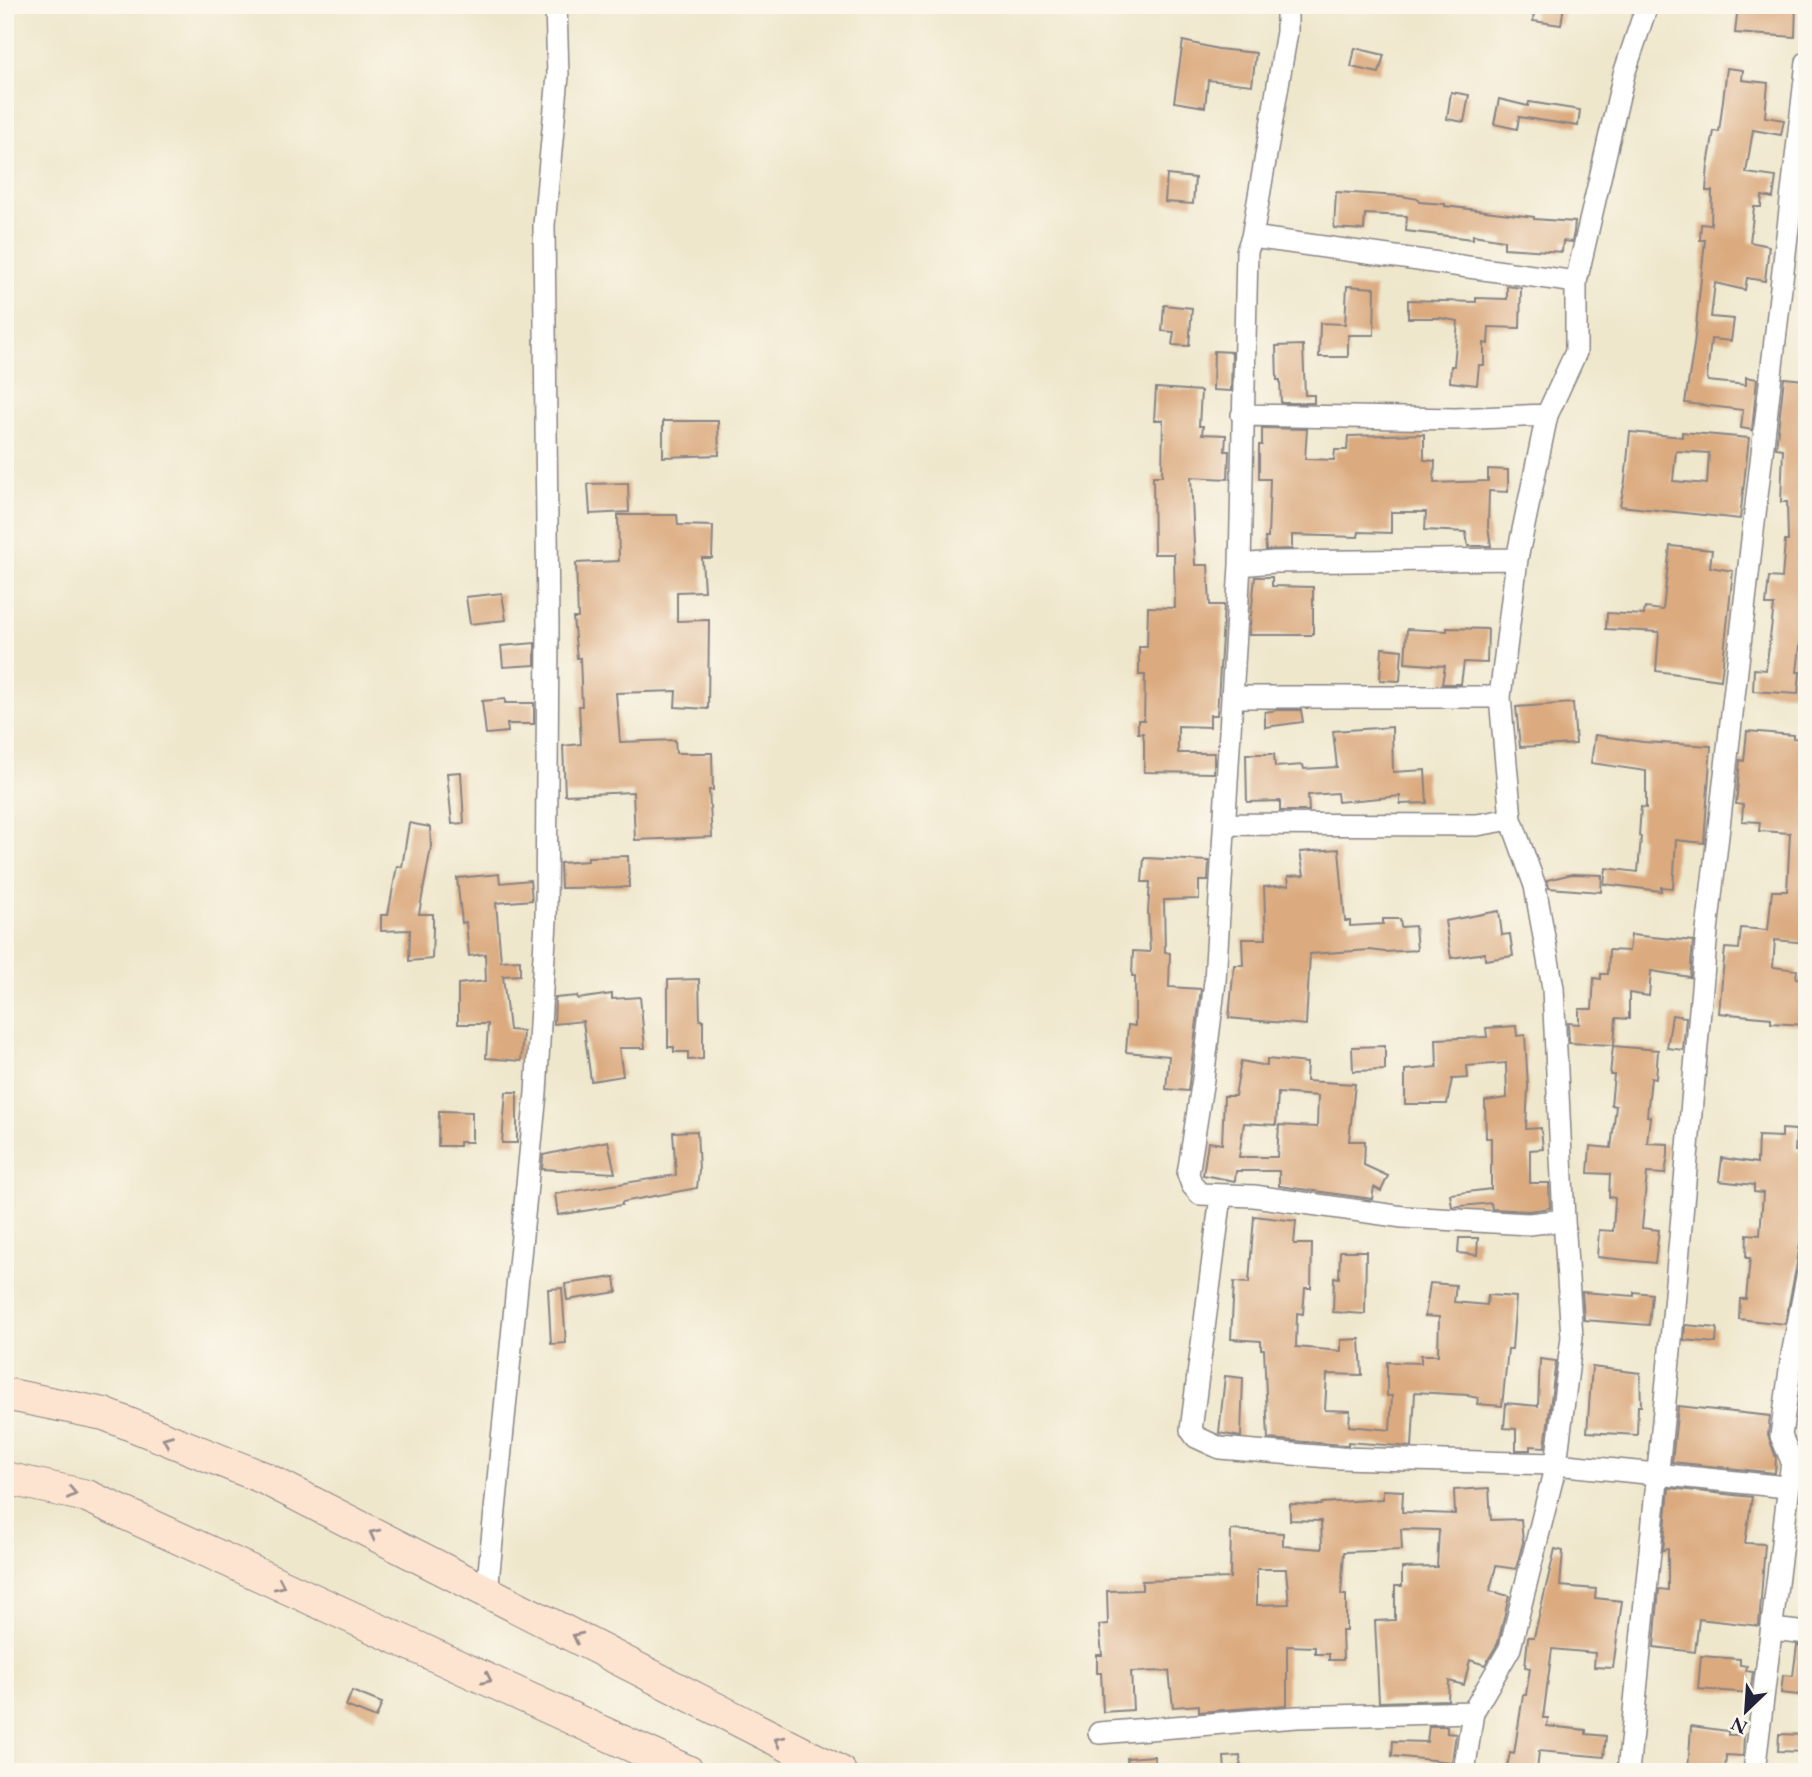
<svg xmlns="http://www.w3.org/2000/svg" width="1812" height="1777" font-family="'EB Garamond',serif">
  <rect width="100%" height="100%" fill="#fbf7ec"/>
  <filter id="ink" filterUnits="userSpaceOnUse"><feTurbulence type="fractalNoise" baseFrequency=".0143" numOctaves="2"/><feDisplacementMap in="SourceGraphic" scale="14" xChannelSelector="R" yChannelSelector="G"/><feConvolveMatrix kernelMatrix="1 2 1 2 8 2 1 2 1" color-interpolation-filters="sRGB"/></filter>
  <filter id="wash" filterUnits="userSpaceOnUse"><feTurbulence type="fractalNoise" baseFrequency=".00686" numOctaves="4" result="noise"/><feDisplacementMap in="SourceGraphic" scale="28" xChannelSelector="R" yChannelSelector="G"/><feGaussianBlur stdDeviation="1.57" result="paint"/><feColorMatrix in="noise" values="0 0 0 0 0 0 0 0 0 0 0 0 0 0 0 0 0 1.4 0 .05"/><feComposite in="paint" operator="in"/></filter>
  <g filter="url(#wash)">
    <rect width="100%" height="100%" fill="#efe7cc"/>
    <g id="blocks">
      <path fill="#dbaa7f" fill-rule="evenodd" d="M1535,5H1564L1561,25L1533,21Z
        M1738,5H1796L1795,37L1735,33Z
        M1183,41L1218,49L1256,53L1252,85L1208,80L1205,107L1174,102Z
        M1355,48L1384,55L1379,73L1351,67Z
        M1727,68L1743,70L1742,80L1768,83L1765,117L1784,120L1781,135L1753,130L1746,173L1776,177L1773,198L1762,196L1761,207H1754L1750,242L1769,246L1765,281L1747,278L1745,290L1715,283L1711,317L1734,319L1731,341L1711,339L1707,378L1708,381L1746,385V377L1757,379L1752,430L1741,428L1743,410L1685,403L1694,345L1705,240H1700L1701,224L1711,225L1712,191H1706L1708,165L1714,131L1719,132Z
        M1451,92L1469,95L1464,122L1447,119Z
        M1499,99L1528,106L1529,102L1580,110L1578,126L1519,117L1517,129L1494,124Z
        M1167,175L1195,178L1193,204L1165,202Z
        M1336,192L1400,196L1419,199V202L1445,204V206L1534,217V219L1575,222L1574,232L1572,242L1563,241L1562,252L1504,248V240L1473,235V239L1406,231L1407,216L1365,214L1364,230L1334,228Z
        M1347,286L1375,288L1374,335H1348V357H1319L1320,323L1345,324Z
        M1507,286L1521,288L1520,328L1489,327L1488,344L1484,343V365H1479L1477,385L1450,382L1451,366H1454L1458,321L1440,318H1408V300L1476,302V298L1507,299Z
        M1164,305L1192,308L1189,346L1172,345L1174,332L1162,331Z
        M1303,345L1305,395H1314V403H1281L1280,380H1277L1276,346Z
        M1214,351L1232,352L1231,391L1213,390Z
        M1784,378L1804,380L1801,403L1807,404V613L1805,630L1802,629L1797,672H1800L1798,694L1753,691L1754,669L1766,670L1774,605H1766L1769,577L1782,578L1785,541H1788L1787,502H1781L1783,449L1776,448Z
        M1156,388L1201,391L1199,426H1203L1202,434L1226,435L1225,451H1229L1228,479L1191,477L1195,565H1208L1210,605H1224L1217,715H1210V727L1178,726V753H1214V773L1144,772V741L1143,733H1138V720H1144L1145,675H1139V647H1147L1148,607L1175,608L1174,554H1154L1153,476H1162L1163,420H1154Z
        M663,421H718L719,455L663,457Z
        M1262,428L1307,429L1305,459L1334,460L1335,450H1347L1348,436L1424,434V460L1435,461L1434,483L1488,481V469L1508,470V492L1489,491L1488,527L1491,546H1468L1466,532L1425,530L1426,512H1391V533L1359,532L1358,537L1292,535V549L1266,550L1265,538H1268L1270,479H1259V445H1262Z
        M1630,432L1682,437V432L1749,438L1740,519L1620,506L1625,481ZM1676,451L1709,453L1707,484L1673,481Z
        M628,483L629,512L590,514L588,484Z
        M618,515H677L678,525L713,526L712,558H702L704,591L677,592V621L709,620L708,709L675,707L676,691L616,693L620,742L675,740L676,753H712L713,790H709L712,837L635,840L633,792L565,795L563,746L581,744L579,706H582L580,658H577L573,618H578L576,563L619,561Z
        M1670,546L1712,550L1710,567L1733,571L1721,680L1656,671L1659,632L1606,629L1607,613L1644,615L1645,608L1663,610Z
        M1255,577H1272V586L1313,587V635H1249Z
        M502,593L506,620L470,624L466,597Z
        M1447,628L1488,629L1487,663L1464,662L1461,684H1442L1445,666L1405,663L1407,629L1447,631Z
        M535,643V665L503,667L501,646Z
        M1382,648L1402,650L1400,681L1380,680Z
        M505,699V703H534V724H507L508,732L486,734L482,701Z
        M1573,703L1576,744L1520,747L1516,707Z
        M1277,710H1301L1303,722L1265,727V712Z
        M1392,727L1393,772L1425,770L1427,803L1400,804V796L1338,802L1337,793L1308,795L1309,811H1280V801L1247,802L1246,754H1274L1275,767L1303,765L1304,769L1337,767L1333,731Z
        M1747,731L1793,735V738L1807,740V861L1803,860L1801,892H1807V943L1775,940L1773,967L1797,970L1796,978L1807,979V1025L1771,1023V1018L1719,1013L1725,948L1739,949L1741,928L1768,930L1772,891H1787L1790,833L1759,831L1760,822L1742,821L1743,805L1736,804L1740,760L1744,761Z
        M1595,735L1643,742L1711,746L1704,843L1676,840L1673,888L1661,887V891L1604,884L1606,868L1638,872L1641,837L1639,836L1641,807L1646,808V771L1591,763Z
        M461,772L464,823L452,824L447,773Z
        M409,823L430,827L431,847L419,914H433V929L432,959L409,961L410,930L381,931V915H388L397,866L402,867Z
        M1339,849L1345,921H1350V926L1383,924V919H1400L1401,927L1415,926L1417,950L1385,952L1370,950L1310,954L1306,1025L1229,1018L1234,965H1243L1242,939H1266L1264,887L1289,885L1288,876L1304,875L1300,852Z
        M628,856L629,887L561,888L560,863L588,861V857Z
        M1144,858L1209,861L1208,881H1199V899L1164,900L1165,952L1170,953L1169,987L1201,989L1188,1091L1166,1089L1169,1056L1126,1052L1128,1025L1135,1026V976H1132L1133,951L1150,952L1148,912L1150,882H1142Z
        M499,874L500,883L530,880L532,900L496,903L501,961L520,960V975L503,976L509,1030L523,1031L521,1061L486,1058L488,1024H458V984L486,981L485,954L469,956L466,922L462,923L457,878Z
        M1572,874L1602,875L1601,892L1549,888L1547,880Z
        M1499,911L1502,935L1510,934L1513,956L1485,960V953L1451,958L1445,921Z
        M1631,935L1693,941L1690,977L1651,971L1649,996L1629,993V1019L1616,1018L1614,1045L1569,1043L1568,1023L1579,1024V1009H1592L1594,978L1601,979V974H1608L1609,950L1629,951Z
        M699,979L700,1020H703V1059L688,1060V1052H674V1047H668V980Z
        M612,994V999L640,997L645,1048H619L623,1076L591,1081L583,1021L554,1024L555,998L577,996L578,999Z
        M1672,1015L1686,1017L1683,1050L1667,1048Z
        M1516,1026L1517,1036L1525,1035L1528,1087L1526,1129L1541,1128L1543,1149L1530,1150V1183H1549L1550,1208L1529,1211L1492,1209L1491,1203L1452,1207L1450,1194L1491,1189V1138H1486L1485,1101L1507,1098L1506,1063L1467,1066L1468,1078L1452,1079L1447,1104H1405V1070L1437,1067L1436,1039L1487,1037L1486,1028Z
        M1385,1046V1070L1353,1071L1352,1047Z
        M1613,1046L1658,1050L1656,1079L1651,1078L1647,1116L1650,1117L1647,1143L1668,1144V1155L1665,1174L1647,1173L1642,1228L1659,1230L1655,1263L1597,1257L1599,1230L1613,1231L1615,1198L1609,1197L1610,1174L1588,1173L1590,1146L1611,1148L1616,1106L1611,1105L1614,1075H1610Z
        M1267,1059L1307,1063L1306,1081L1355,1084L1349,1141H1365L1364,1165L1388,1176L1381,1191L1374,1187L1372,1199L1279,1186V1171H1236L1235,1181L1203,1175L1208,1142L1222,1144L1224,1096H1235L1241,1061L1267,1066ZM1278,1093L1318,1096L1317,1127L1279,1125L1277,1157H1239L1244,1123L1276,1125Z
        M506,1092H517V1143H502Z
        M439,1111L472,1112V1142H459V1146H438Z
        M1782,1129L1796,1130L1795,1151L1807,1152V1201L1796,1269L1785,1324L1739,1319L1740,1299H1746L1750,1258H1746L1747,1234L1760,1235L1763,1193L1754,1192V1185L1719,1181L1722,1158L1757,1163L1758,1136L1782,1137Z
        M697,1131L699,1170L697,1188L622,1202V1205L558,1215L555,1194L676,1175L673,1132Z
        M608,1141L615,1173L542,1169L543,1155Z
        M1254,1216L1296,1221L1294,1244H1312L1311,1288H1305L1303,1314L1297,1313L1296,1347L1341,1351V1340L1360,1339L1362,1375L1327,1374L1325,1410L1350,1411L1349,1426L1390,1430L1392,1396H1387V1362L1421,1363V1355H1438L1439,1317L1425,1316L1430,1283L1456,1285L1454,1302L1487,1305L1488,1295L1516,1297L1512,1349H1508L1502,1406L1477,1404L1478,1398L1468,1396V1395L1415,1392L1412,1447L1348,1442V1445H1344L1268,1439L1264,1349H1261V1341L1231,1339L1234,1282L1249,1283Z
        M1459,1238H1478L1477,1255L1458,1253Z
        M1340,1251H1366L1365,1314L1333,1312L1334,1277L1339,1278Z
        M615,1277L617,1292L567,1300L565,1284Z
        M562,1288L566,1343L551,1344L548,1289Z
        M1582,1292L1634,1296V1292L1652,1294L1649,1325L1584,1320Z
        M1685,1325L1717,1328L1716,1343L1684,1340Z
        M1540,1359L1556,1361L1545,1447L1530,1446V1450H1516V1429L1504,1428L1506,1403L1538,1406Z
        M1592,1367L1640,1373L1641,1406H1638L1637,1435L1587,1432Z
        M1225,1376L1243,1378L1241,1437L1219,1433Z
        M1678,1406L1770,1416L1768,1435L1776,1458L1775,1473L1672,1462Z
        M1489,1488L1491,1520L1521,1519L1523,1542L1516,1569L1496,1566L1490,1591L1509,1596L1498,1643L1485,1665L1470,1660L1464,1685L1449,1681L1448,1700L1379,1702L1375,1621L1395,1620V1586H1402V1568L1437,1567L1439,1530L1401,1529L1402,1550L1344,1552L1341,1595H1346V1631H1342L1343,1660H1329V1654H1315V1647L1287,1646V1705L1199,1712V1705L1173,1707L1169,1671L1131,1672L1133,1710L1103,1712L1101,1673H1097V1655H1102L1099,1625L1108,1624L1107,1591L1142,1590V1581L1230,1578L1231,1530L1283,1533V1546L1322,1549L1321,1521L1290,1520V1504L1321,1505L1322,1503L1383,1499V1490L1403,1491L1402,1512L1455,1514L1454,1490ZM1257,1569H1286L1289,1604L1257,1605Z
        M1669,1488L1752,1497L1745,1543L1765,1544L1759,1626L1699,1619L1695,1652L1654,1647L1659,1589L1668,1590V1549L1663,1550Z
        M1555,1549L1563,1551L1560,1586L1596,1589L1595,1598L1622,1601L1613,1668L1594,1667L1595,1653L1552,1649L1543,1718H1548L1547,1726L1586,1730V1734L1606,1736L1604,1757L1539,1751L1537,1772H1506L1510,1753L1514,1754L1523,1695H1526L1530,1668L1525,1667L1528,1637H1534Z
        M1797,1645L1807,1646V1696L1781,1693L1783,1675L1793,1676Z
        M1701,1656L1740,1659V1665L1747,1666L1746,1671L1753,1672L1750,1693L1698,1689Z
        M352,1691L382,1703L376,1718L346,1706Z
        M1429,1726H1447V1733L1456,1734L1452,1762L1392,1756L1393,1741L1427,1742Z
        M1691,1726L1728,1731V1735H1744L1743,1756L1726,1755L1725,1772H1688Z
        M1779,1734L1807,1735V1752L1778,1751Z
        M1154,1756L1155,1772H1128L1127,1758Z
        M1240,1756L1241,1772H1225L1224,1757Z"/>
    </g>
  </g>
  <g filter="url(#ink)">
    <use href="#blocks" fill-opacity="0" stroke="#888484" stroke-width="2"/>
    <g fill="none" stroke-linecap="round" stroke-linejoin="round">
      <defs>
        <path id="minor" d="M1287,5V32L1252,237L1247,251L1240,565L1215,981L1203,1079L1188,1174L1192,1185L1200,1194L1254,1196L1403,1217L1529,1224L1564,1220
          M1252,237L1576,282
          M1242,415L1456,419L1547,415
          M1240,565L1274,562L1517,559
          M1232,697H1500
          M1225,824L1477,825L1511,819
          M1221,1196L1191,1430L1196,1437L1220,1448L1341,1458L1556,1464L1787,1487
          M487,1592L536,1093L546,921L548,627L544,225L558,76L556,5
          M1772,1629L1807,1633
          M1099,1733L1297,1717L1473,1712
          M1464,1772L1473,1712L1510,1648L1556,1464L1572,1337L1564,1220L1553,988L1535,886L1511,819L1500,697L1517,559L1547,415L1576,352V282L1624,74L1647,5
          M1628,1772L1671,1340L1707,931L1807,62
          M1754,1772L1792,1461L1781,1436L1792,1355L1807,1277"/>
        <path id="secondary" d="M5,1394L104,1414L264,1478L840,1772
          M5,1478L87,1496L689,1772"/>
      </defs>
      <use href="#minor" stroke="#888484" stroke-width="24"/>
      <use href="#secondary" stroke="#888484" stroke-width="34"/>
      <use href="#minor" stroke="#fff" stroke-width="21"/>
      <use href="#secondary" stroke="#fde4d0" stroke-width="32"/>
    </g>
    <defs><path id="oneway-chevron" d="M-2-3.5L2.5 0L-2 3.5" fill="none" stroke-width="1.6" stroke-linecap="round" stroke-linejoin="round" transform="scale(1.75)"/></defs>
    <g stroke="#9a8d8d">
      <use href="#oneway-chevron" transform="translate(167 1440) rotate(-158)"/>
      <use href="#oneway-chevron" transform="translate(72 1493) rotate(12)"/>
      <use href="#oneway-chevron" transform="translate(374 1534) rotate(-153)"/>
      <use href="#oneway-chevron" transform="translate(280 1585) rotate(25)"/>
      <use href="#oneway-chevron" transform="translate(577 1637) rotate(-153)"/>
      <use href="#oneway-chevron" transform="translate(487 1679) rotate(25)"/>
      <use href="#oneway-chevron" transform="translate(779 1741) rotate(-153)"/>
    </g>
  </g>
  <rect width="1812" height="1777" fill="none" stroke="#fbf7ec" stroke-width="28"/>
  <g transform="translate(1746 1711) rotate(205)" stroke="#fbf7ec" stroke-width="5" paint-order="stroke">
  <path d="M0-5L12 26L0 18L-12 26Z" fill="#22223b"/>
  <text y="-10" font-size="19" font-weight="bold" text-anchor="middle" fill="#22223b">N</text>
  </g>
</svg>
